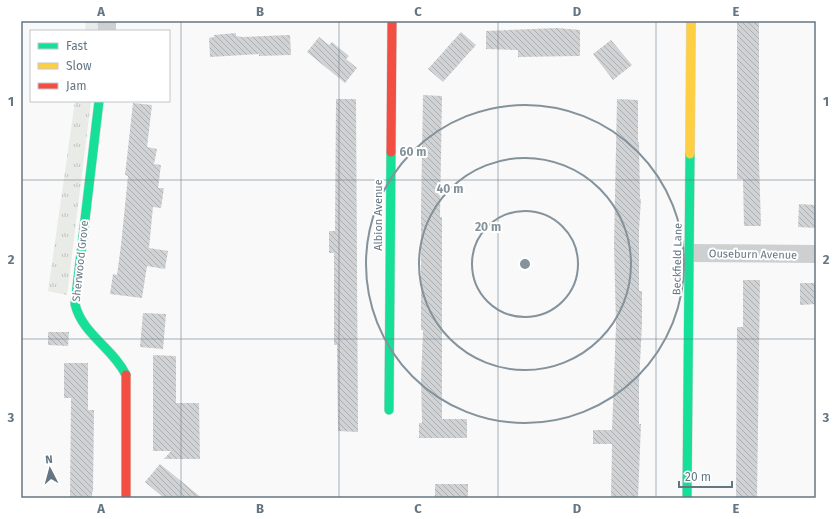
<svg xmlns="http://www.w3.org/2000/svg" width="837" height="519" font-family="'Fira Sans',sans-serif">
  <defs>
    <pattern id="grass-tufts" width="24" height="20" patternUnits="userSpaceOnUse"><rect width="24" height="20" fill="#e8ebe6"/><path d="M3 7l-1-3M5 7V3M7 7l1-3M15 17l-1-3M17 17v-4M19 17l1-3" fill="none" stroke="#c0c3c0"/></pattern>
    <pattern id="building-back-hatch" width="6" height="6" patternUnits="userSpaceOnUse"><rect width="6" height="6" fill="#d0d2d3"/><path d="M-1 5l2 2M0 0l6 6M5-1l2 2" fill="none" stroke="#acafb1"/></pattern>
  </defs>
  <rect width="100%" height="100%" fill="#f9f9f9"/>
  <path fill="url(#grass-tufts)" d="M86,21H101L100,31H85Z
    M75,101H91L67,295L48,291Z"/>
  <path fill="url(#building-back-hatch)" d="M737,21H759V161L761,226H744L743,179H737Z
    M557,28L580,30V56L518,57V50L486,49V31Z
    M461,32L476,45L443,82L428,69Z
    M236,33V36L242,37L290,35L291,55L259,56V54L210,57L209,38L214,37V35Z
    M319,37L329,45L332,42L349,56L346,59L357,68L345,83L307,52Z
    M611,40L632,65L613,80L593,54Z
    M423,95L442,96L440,217H442V419H467V438H419V423H422L421,379L423,330H421V210Z
    M336,99H356L358,432L338,431L337,345H334V253H329V231H335Z
    M617,99L638,100V142H639L640,199H641L639,230V291H642V323L639,383V424H641L638,498H611L612,444H593V430H612L616,325L614,245Z
    M133,103L152,105L147,147L157,149L154,164L161,165L158,188H164L161,208L153,207L149,248L168,251L165,269L147,266L142,298L110,294L113,274L117,275L121,245L128,176L125,175Z
    M799,204L816,205V228L798,227Z
    M743,280H760L757,498H736L737,327H743Z
    M800,283H816V304L800,305Z
    M143,313L166,314L163,349L140,347Z
    M48,332H69L68,346L48,345Z
    M153,355L176,356V403H199L200,459H164L171,451H153Z
    M64,363H88V410H94L93,492H92V497H70L71,398H64Z
    M160,464L202,498H164L145,482Z
    M435,484H468V498H435Z"/>
  <g fill="none" stroke-linecap="round" stroke-linejoin="round">
    <defs>
      <path id="fast" d="M99,101L75,304C82,334 113,348 126,375
        M389,410L391,152
        M687,498L690,154"/>
      <path id="slow" d="M690,154L691,21"/>
      <path id="jam" d="M391,152L392,21
        M126,375V498"/>
    </defs>
    <use href="#fast" stroke="#d5d6d7" stroke-width="10"/>
    <use href="#slow" stroke="#d5d6d7" stroke-width="10"/>
    <use href="#jam" stroke="#d5d6d7" stroke-width="10"/>
    <path stroke="#cecfd0" stroke-width="18" d="M107,31V21
      M690,253L816,254"/>
    <use href="#fast" stroke="#16e098" stroke-width="9"/>
    <use href="#slow" stroke="#ffcf43" stroke-width="9"/>
    <use href="#jam" stroke="#f24e42" stroke-width="9"/>
  </g>
  <path fill="none" stroke="#657683" stroke-width="1" stroke-opacity="0.55" d="M181,21V498M339,21V498M498,21V498M656,21V498M21,180H816M21,339H816"/>
  <g fill="none" stroke="#84929c" stroke-width="2">
    <circle cx="525" cy="264" r="53"/>
    <circle cx="525" cy="264" r="106"/>
    <circle cx="525" cy="264" r="159"/>
  </g>
  <g text-anchor="middle" stroke-width="4" stroke-linejoin="round" paint-order="stroke">
    <g font-size="11" fill="#657683" stroke="#fff">
      <text transform="translate(378 215) rotate(-90)" y="4">Albion Avenue</text>
      <text transform="translate(753 254) rotate(1)" y="4">Ouseburn Avenue</text>
      <text transform="translate(677 259) rotate(-89)" y="4">Beckfield Lane</text>
      <text transform="translate(80 261) rotate(-84)" y="4">Sherwood Grove</text>
    </g>
  </g>
  <circle cx="525" cy="264" r="6" fill="#84929c" stroke="#fff" stroke-width="2"/>
  <g font-size="12" text-anchor="middle" font-weight="bold" fill="#84929c" stroke="#fff" stroke-width="4" stroke-linejoin="round" paint-order="stroke">
    <text x="413" y="156">60 m</text>
    <text x="450" y="193">40 m</text>
    <text x="488" y="231">20 m</text>
  </g>
  <rect width="837" height="519" fill="none" stroke="#ffffff" stroke-width="44"/>
  <rect x="30" y="30" width="140" height="72" fill="#ffffff" stroke="#c1c8cd"/>
  <rect x="38" y="43" width="20" height="6" fill="#16e098" stroke="#c1c8cd"/>
  <text x="66" y="50" font-size="12" fill="#657683">Fast</text>
  <rect x="38" y="63" width="20" height="6" fill="#ffcf43" stroke="#c1c8cd"/>
  <text x="66" y="70" font-size="12" fill="#657683">Slow</text>
  <rect x="38" y="83" width="20" height="6" fill="#f24e42" stroke="#c1c8cd"/>
  <text x="66" y="90" font-size="12" fill="#657683">Jam</text>
  <g transform="translate(50 469) rotate(354)" stroke="#ffffff" stroke-width="3" paint-order="stroke">
  <path d="M0-3L7 15L0 10L-7 15Z" fill="#657683"/>
  <text y="-6" font-size="11" font-weight="bold" text-anchor="middle" fill="#657683">N</text>
  </g>
  <path d="M679 481v6h53v-6" fill="none" stroke="#657683" stroke-width="2"/>
  <text x="685" y="481" font-size="12" fill="#657683" stroke="#ffffff" stroke-width="3" paint-order="stroke">20 m</text>
  <rect x="22" y="22" width="793" height="475" fill="none" stroke="#657683" stroke-width="1.5"/>
  <g font-size="13" text-anchor="middle" font-weight="bold" fill="#657683">
    <text x="101" y="16">A</text>
    <text x="260" y="16">B</text>
    <text x="418" y="16">C</text>
    <text x="577" y="16">D</text>
    <text x="736" y="16">E</text>
    <text x="11" y="106">1</text>
    <text x="826" y="106">1</text>
    <text x="11" y="264">2</text>
    <text x="826" y="264">2</text>
    <text x="11" y="422">3</text>
    <text x="826" y="422">3</text>
    <text x="101" y="513">A</text>
    <text x="260" y="513">B</text>
    <text x="418" y="513">C</text>
    <text x="577" y="513">D</text>
    <text x="736" y="513">E</text>
  </g>
</svg>
